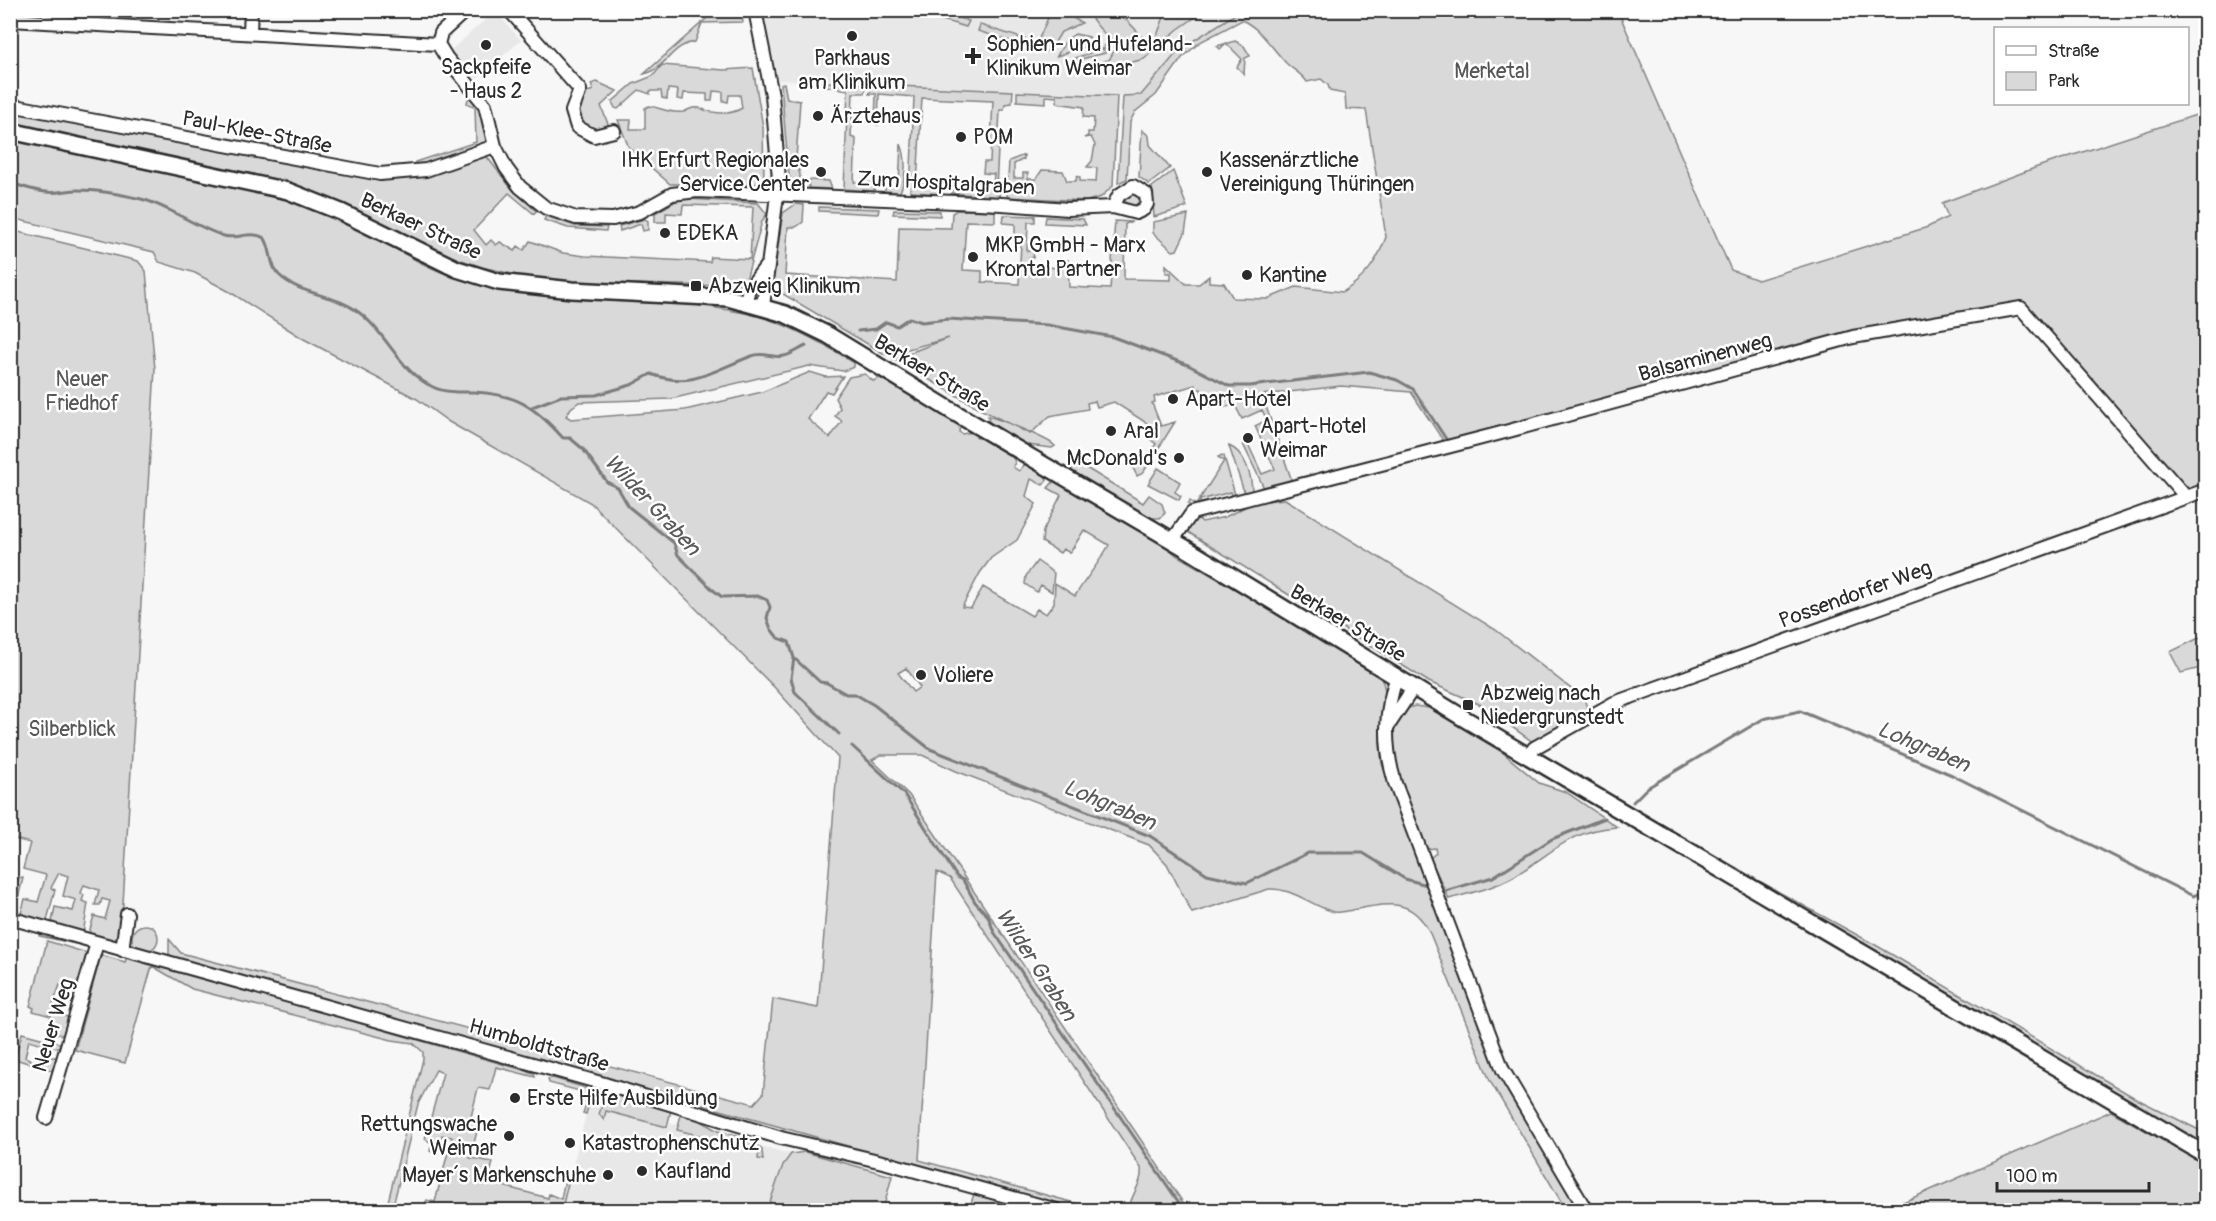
<svg xmlns="http://www.w3.org/2000/svg" width="2216" height="1221" font-family="Pangolin,sans-serif">
  <rect width="100%" height="100%" fill="#f7f7f7"/>
  <filter id="ink" filterUnits="userSpaceOnUse"><feTurbulence type="fractalNoise" baseFrequency=".0167" numOctaves="2"/><feDisplacementMap in="SourceGraphic" scale="12" xChannelSelector="R" yChannelSelector="G"/><feConvolveMatrix kernelMatrix="1 2 1 2 8 2 1 2 1" color-interpolation-filters="sRGB"/></filter>
  <g filter="url(#ink)">
    <path fill="#e8e8e8" d="M495,11L521,40L477,79L451,50Z
      M762,11H1239L1180,49L1141,94L1117,96L778,80Z
      M589,1103L791,1154L768,1210H552L564,1199Z"/>
    <path fill="#d9d9d9" stroke="#828282" stroke-width="1.5" fill-rule="evenodd" d="M1250,10L1618,11L1731,270L1758,280L1928,227L1948,217L1942,203L2040,166L2205,112V486L2177,496L2019,313L1854,342L1450,451L1411,392L1341,386L1262,395L1293,484L1269,489L1264,488L1243,444L1247,442L1262,474L1275,469L1255,426L1267,420L1262,410L1242,419L1235,405L1221,408L1219,404L1212,407L1203,404L1201,389H1196L1195,385L1154,397L1155,402L1152,403L1161,426L1175,422L1143,473L1137,476L1133,468L1136,461L1143,465L1156,444L1150,439L1156,429L1114,402L1097,407L1095,401L1087,403L1088,409L1050,416L1030,434L982,410L893,359L949,338L886,355L778,291L773,278L783,213L796,204L804,205L803,222L796,227H788L785,275L897,282L899,227L951,228L952,213L957,210L995,211V222L966,221L963,270L982,271V282L1019,284L1021,242L1015,241V224L1003,223L1004,215L1035,216V222H1028L1027,251H1034L1033,258H1029V274L1044,275V267L1060,268V260H1068L1069,287L1110,289L1115,221L1132,222L1125,224L1124,279L1171,280V273H1166V265L1186,284H1199L1209,276V282L1224,283L1233,298L1267,299L1296,287L1343,292C1365,278 1377,262 1386,237L1366,110L1346,109L1345,94L1330,91L1328,85L1321,79L1307,82C1301,73 1293,70 1286,63C1271,47 1262,30 1242,20L1200,42L1182,58L1156,95L1135,112L1130,122L1127,179L1118,183L1123,96L1141,95L1180,49L1240,11L1245,18Z
      M139,11H174V16L139,15Z
      M715,11H741L743,22L702,23L695,42C672,44 665,70 644,74Z
      M921,11H935L969,21L966,27L920,13Z
      M1051,11H1061L1082,23L1061,32L1051,49L1045,52L978,31L980,25L1037,43Z
      M1085,11H1118L1137,31L1134,34L1139,38L1141,36L1153,46L1164,17L1157,11H1204L1177,30L1144,59L1121,65H1088L1109,60L1115,49L1111,39C1096,28 1096,21 1085,11Z
      M1075,34L1089,37L1092,44L1057,56L1066,40Z
      M1235,41L1244,46L1250,56L1245,58L1244,74L1237,67L1242,59L1226,43L1220,49L1217,46Z
      M1105,44L1107,50L1105,53L1069,62C1080,54 1091,55 1100,48L1104,50Z
      M662,65L724,70L753,68L763,127L764,181L758,184H670L629,148L618,120H631L630,129H645V108L649,106C659,107 669,114 683,112C688,111 691,106 699,108C712,113 729,116 742,108L740,95H729L728,102L723,101V92L713,91L712,101H707V94L684,93L683,100L677,99L678,90L668,89L667,99L662,98L661,91H650V94L639,90L618,109L615,108L612,102L633,84L653,76Z
      M801,81L869,84L864,93H853L851,137L856,139L854,182L875,183L874,191L844,189L848,90Z
      M597,82L617,91L601,106L610,129L598,133L576,121L582,94L593,90L591,84Z
      M784,83L787,99L800,101L796,159L800,175L799,187L792,184L789,176L781,84Z
      M874,85L1013,91L1012,103L1005,104L1004,110H1000L996,189L1000,190L999,197L951,193L956,186L993,188L994,174L983,173L984,162H990L993,101L922,98L917,184L937,185L942,189L943,194L910,192L914,97L879,94L878,125L875,124L876,94H869Z
      M1017,92L1117,96L1113,186L1101,197L1087,201L1007,197L1009,161L1024,155V159L1014,164V178H1023V173H1028V179H1036L1042,170L1063,171L1067,181H1076L1077,176L1080,177V181L1096,182L1097,168L1087,167L1092,161L1095,145L1091,137L1084,138L1088,136V132H1093L1094,118L1083,117L1084,107L1057,103V97L1046,96V103L1017,101Z
      M469,95L480,107L486,141L482,145L416,168L415,162L476,142L475,107L467,103Z
      M10,108L348,173L393,179L427,175L481,156L487,157L512,189L536,211L534,214L509,193L474,230L486,245L491,240L496,245L500,242L515,251L518,246L524,250L530,241L563,253L585,256L710,262L711,257L750,259L753,207L683,205L682,214L666,213V222H655V213L676,201L687,199L758,203L767,214L762,221L746,280L735,286L574,283L525,277L482,267L450,256L326,198L274,181L11,125Z
      M1142,130L1149,136L1150,145L1170,168L1149,184L1139,177Z
      M10,140C74,152 138,165 201,179C241,188 281,195 319,209C371,229 415,268 470,282C565,306 666,292 761,317C789,325 830,347 854,363V367L843,371L809,366L671,399L579,402L571,408L566,416L571,419L685,410L762,392L810,372L826,377L843,376L832,393L826,391L808,419L830,438L842,421L835,416L840,408L835,398L849,377L865,374L873,381L880,378L960,424L959,432L962,434L972,432L1012,456L1015,462L1013,467L1019,471L1025,464L1045,475L1047,480L1043,485L1031,479L1026,496L1036,504L1017,540L991,558L980,573L962,607L971,608L983,587L1032,616L1037,609L1046,614L1054,603L1055,583L1075,596C1086,578 1099,563 1109,545L1084,530L1070,553L1063,549L1060,553L1042,542L1043,531L1061,495L1048,488L1055,480L1169,549L1176,555L1371,668C1394,685 1383,706 1380,730C1379,742 1381,753 1382,764L1498,1072L1579,1210H1566L1490,1081L1429,931C1410,896 1387,904 1352,910C1347,911 1339,913 1334,912C1311,906 1294,888 1269,889L1192,913L1167,864L1149,845L956,771L922,755H881L872,760L909,795L1188,1210H1129C1130,1194 1143,1185 1141,1168L950,878L937,872L919,1160L1100,1210H1075L681,1099V1096L654,1089L653,1092L175,959L169,954V939L181,953L754,1104L763,1094L773,999L818,1008L838,758L775,688L591,503L449,422L417,399L302,338L230,292L195,273L159,262L154,252L11,218ZM906,668L920,687L913,692L898,673Z
      M901,144C907,158 906,179 900,192L885,191V183L899,184Z
      M1173,171L1187,207L1154,217L1152,187Z
      M808,180L829,181L832,189L809,188Z
      M1125 199a7 7 0 1 1 14 0a7 7 0 1 1-14 0Z
      M819,207L879,209L878,214L819,211Z
      M894,210L940,211V216L893,214Z
      M1188,215L1185,233L1177,250L1173,251L1153,233V222Z
      M546,216L575,226L607,227L606,231L568,228L544,220Z
      M1046,217L1083,219L1086,225L1045,223Z
      M645,219L648,221V230L643,231L641,224L620,231L619,226Z
      M10,230L138,261L146,271L155,369L121,937L116,942L88,936L94,916L105,919L110,901L102,899L100,905H95L99,890L84,885L81,893L84,895L82,901L88,903L83,934L51,926L55,907L73,911L76,900L63,896L68,876L59,873L51,888L55,890L46,924L20,917L25,899L38,902L46,875L23,869L30,843L11,838Z
      M988,416C999,419 1049,439 1055,446L1052,448L1027,445L989,422Z
      M1229,446C1245,452 1252,476 1252,492L1245,495Z
      M1222,455L1224,456L1236,498H1233L1231,492L1200,500L1201,507H1191L1188,504L1190,501L1196,505L1224,461L1218,457Z
      M1075,461L1143,503L1149,495L1162,504L1165,513L1160,518H1150L1072,471L1071,464Z
      M1158,468L1180,482L1175,492L1181,496L1179,500L1148,484Z
      M1285,499L1496,630L1584,699L1588,710L1533,742L1481,705L1429,682L1183,529L1196,516L1202,522L1225,517L1255,502Z
      M1037,561L1054,573L1052,592L1041,585L1037,592L1025,584L1026,576Z
      M2205,635V667L2181,673L2170,652Z
      M1415,706L1429,708L1502,752L1539,783L1566,792L1617,827C1568,830 1551,855 1511,878C1491,889 1470,893 1449,899L1430,858L1436,853L1435,848L1427,849C1416,821 1365,717 1415,706Z
      M19,877L23,878L14,915L11,911Z
      M1761,882L1879,947L2135,1098L2205,1133V1149L1761,885Z
      M132 938a13 13 0 1 1 26 0a13 13 0 1 1-26 0Z
      M39,932L88,945L89,947L39,936Z
      M47,941L87,953L78,990L60,985L53,1004L56,1006L54,1013L71,1018L65,1036L47,1031L51,1016L33,1011L34,1008L30,1006Z
      M101,955L125,962L127,957L534,1073L535,1077L496,1067L490,1090L478,1088L470,1121L479,1124L470,1158L493,1162L488,1182L548,1198L549,1194L561,1199L566,1174L570,1175L563,1204H560L558,1210H421L427,1200L435,1202L452,1137L442,1135L437,1154L430,1151L432,1143L425,1139L443,1073L436,1070L418,1104L392,1210H386L423,1059V1052L413,1043L392,1040L192,989L152,966L125,1063L75,1050Z
      M22,1033L63,1044L56,1048L29,1040L25,1057L43,1066L46,1057H59L54,1071L15,1059Z
      M553,1078L592,1090L593,1092L586,1114L583,1113L587,1101L579,1098L580,1091L549,1083L548,1079Z
      M613,1095L671,1110L667,1127L606,1111L604,1120L599,1114L605,1097Z
      M682,1111L718,1131L752,1140L762,1150L763,1160L758,1159L759,1150L677,1130Z
      M2111,1111L2205,1164V1210H1885Z
      M805,1152L892,1176L883,1210H767L783,1165L791,1154Z
      M974,1194L1032,1210H969Z"/>
    <g fill="none" stroke-linecap="round" stroke-linejoin="round">
      <path stroke="#7b7b7b" stroke-width="3" d="M10,183C22,186 34,191 46,192C56,194 67,190 78,190C99,190 120,194 141,199C167,205 195,227 224,236C236,240 251,230 264,238C271,243 269,266 279,275C300,295 334,294 357,311C387,332 399,372 433,387C445,393 461,392 474,392C517,394 535,407 563,438H570L583,449L607,482L618,488L629,507L674,543L678,555L712,589L722,597L758,596L767,600L770,607L767,618L771,629L778,638L789,642L794,658L791,678L795,692L839,734
        M858,331L876,329L886,322L897,326L909,318L922,322L948,319L1047,325L1113,337L1188,365L1229,386H1250L1369,372L1397,380L1413,389L1448,442
        M532,407L561,396L596,395L631,385L651,374C693,390 715,369 752,356C764,351 773,359 784,356C791,355 799,349 806,346
        M795,659L820,682L827,683L846,694H855L874,705L930,749L1150,836L1207,874L1247,883L1308,853H1363L1405,879L1427,885
        M852,746L904,794L957,877L963,880L975,902L988,916L994,932L1184,1210
        M1633,802L1647,788L1763,719L1800,711L1952,775L2193,896L2206,891
        M1445,891L1493,877L1552,839L1605,818"/>
      <defs>
        <path id="minor" d="M466,10L441,33L438,44L446,57L485,105L495,146L506,168L520,187L546,208L576,218L613,219L640,212L672,194L697,191L1002,204L1068,209L1113,207L1136,213L1144,209L1147,204L1146,194L1133,186L1119,195L1113,207
          M509,10L580,90L572,111L577,127L594,136L614,131
          M755,10L772,95L779,179L763,306
          M10,20L438,44
          M250,31L251,10
          M10,105L380,174L426,170L495,146
          M747,302L748,290L766,266
          M1172,541L1192,513L1505,432L1853,337L2021,308L2186,497
          M1397,676C1384,713 1384,746 1395,783L1503,1070L1586,1210
          M1388,726L1414,687
          M1528,756L1534,748L1614,703L2206,490
          M10,918L601,1083L781,1138L887,1163L1057,1210
          M122,950L127,914
          M46,1118L97,943"/>
        <path id="major" d="M10,131L288,191L341,212L457,269L499,282L572,290L728,298L785,314L828,335L952,411L1187,549L1465,719L2206,1155"/>
      </defs>
      <use href="#minor" stroke="#2b2b2b" stroke-width="16"/>
      <use href="#major" stroke="#2b2b2b" stroke-width="20"/>
      <use href="#minor" stroke="#fff" stroke-width="12"/>
      <use href="#major" stroke="#fff" stroke-width="15"/>
    </g>
  </g>
  <g fill="#2b2b2b" stroke="#fff" stroke-width="2">
    <circle cx="852" cy="36" r="6"/>
    <circle cx="486" cy="45" r="6"/>
    <path d="M970 47h6v6h6v6h-6v6h-6v-6h-6v-6h6z"/>
    <circle cx="818" cy="116" r="6"/>
    <circle cx="961" cy="137" r="6"/>
    <circle cx="821" cy="172" r="6"/>
    <circle cx="1207" cy="172" r="6"/>
    <circle cx="665" cy="233" r="6"/>
    <circle cx="973" cy="257" r="6"/>
    <circle cx="1247" cy="275" r="6"/>
    <rect x="690" y="280" width="12" height="12" rx="3"/>
    <circle cx="1173" cy="399" r="6"/>
    <circle cx="1111" cy="431" r="6"/>
    <circle cx="1248" cy="438" r="6"/>
    <circle cx="1179" cy="458" r="6"/>
    <circle cx="921" cy="675" r="6"/>
    <rect x="1462" y="699" width="12" height="12" rx="3"/>
    <circle cx="515" cy="1098" r="6"/>
    <circle cx="509" cy="1136" r="6"/>
    <circle cx="570" cy="1143" r="6"/>
    <circle cx="642" cy="1171" r="6"/>
    <circle cx="608" cy="1175" r="6"/>
  </g>
  <g text-anchor="middle" stroke-width="5" stroke-linejoin="round" paint-order="stroke">
    <g font-size="21" fill="#2b2b2b" stroke="#fff" text-anchor="start">
      <text x="986" y="51">Sophien- und Hufeland-<tspan x="986" dy="24">Klinikum Weimar</tspan></text>
      <text x="852" y="65" text-anchor="middle">Parkhaus<tspan x="852" dy="24">am Klinikum</tspan></text>
      <text x="486" y="74" text-anchor="middle">Sackpfeife<tspan x="486" dy="24">- Haus 2</tspan></text>
      <text x="830" y="123">Ärztehaus</text>
      <text x="973" y="144">POM</text>
      <text x="809" y="167" text-anchor="end">IHK Erfurt Regionales<tspan x="809" dy="24">Service Center</tspan></text>
      <text x="1219" y="167">Kassenärztliche<tspan x="1219" dy="24">Vereinigung Thüringen</tspan></text>
      <text x="677" y="240">EDEKA</text>
      <text x="985" y="252">MKP GmbH - Marx<tspan x="985" dy="24">Krontal Partner</tspan></text>
      <text x="1259" y="282">Kantine</text>
      <text x="708" y="293">Abzweig Klinikum</text>
      <text x="1185" y="406">Apart-Hotel</text>
      <text x="1260" y="433">Apart-Hotel<tspan x="1260" dy="24">Weimar</tspan></text>
      <text x="1123" y="438">Aral</text>
      <text x="1167" y="465" text-anchor="end">McDonald's</text>
      <text x="933" y="682">Voliere</text>
      <text x="1480" y="700">Abzweig nach<tspan x="1480" dy="24">Niedergrunstedt</tspan></text>
      <text x="527" y="1105">Erste Hilfe Ausbildung</text>
      <text x="497" y="1131" text-anchor="end">Rettungswache<tspan x="497" dy="24">Weimar</tspan></text>
      <text x="582" y="1150">Katastrophenschutz</text>
      <text x="654" y="1178">Kaufland</text>
      <text x="596" y="1182" text-anchor="end">Mayer´s Markenschuhe</text>
    </g>
    <g font-size="21" fill="#565656" stroke="#fff">
      <text x="1492" y="78">Merketal</text>
      <text x="82" y="386">Neuer<tspan x="82" dy="24">Friedhof</tspan></text>
      <text x="72" y="736">Silberblick</text>
    </g>
    <g font-size="21" fill="#2b2b2b" stroke="#fff">
      <text transform="translate(257 132) rotate(11)" y="7">Paul-Klee-Straße</text>
      <text transform="translate(946 183) rotate(3)" y="7">Zum Hospitalgraben</text>
      <text transform="translate(421 226) rotate(25)" y="7">Berkaer Straße</text>
      <text transform="translate(1705 357) rotate(-15)" y="7">Balsaminenweg</text>
      <text transform="translate(932 373) rotate(31)" y="7">Berkaer Straße</text>
      <text transform="translate(1855 594) rotate(-20)" y="7">Possendorfer Weg</text>
      <text transform="translate(1348 623) rotate(31)" y="7">Berkaer Straße</text>
      <text transform="translate(53 1025) rotate(-73)" y="7">Neuer Weg</text>
      <text transform="translate(539 1045) rotate(16)" y="7">Humboldtstraße</text>
    </g>
    <g font-size="22" font-style="italic" fill="#5a5a5a" stroke="#fff">
      <text transform="translate(653 504) rotate(47)" y="8">Wilder Graben</text>
      <text transform="translate(1924 746) rotate(23)" y="8">Lohgraben</text>
      <text transform="translate(1110 804) rotate(23)" y="8">Lohgraben</text>
      <text transform="translate(1037 964) rotate(57)" y="8">Wilder Graben</text>
    </g>
  </g>
  <rect width="2216" height="1221" fill="none" stroke="#fff" stroke-width="36"/>
  <rect x="18" y="18" width="2180" height="1185" fill="none" stroke="#2b2b2b" stroke-width="2" filter="url(#ink)"/>
  <rect x="1994" y="27" width="195" height="78" fill="#ffffff" stroke="#aaaaaa" stroke-width="1.5"/>
  <rect x="2006" y="46" width="30" height="9" fill="#ffffff" stroke="#aaaaaa" stroke-width="1.5"/>
  <text x="2048" y="57" font-size="18" fill="#2b2b2b">Straße</text>
  <rect x="2006" y="72" width="30" height="18" fill="#d9d9d9" stroke="#aaaaaa" stroke-width="1.5"/>
  <text x="2048" y="87" font-size="18" fill="#2b2b2b">Park</text>
  <path d="M1997 1182v9h152v-9" fill="none" stroke="#2b2b2b" stroke-width="3"/>
  <text x="2006" y="1182" font-size="18" fill="#2b2b2b" stroke="#ffffff" stroke-width="4.5" paint-order="stroke">100 m</text>
</svg>
